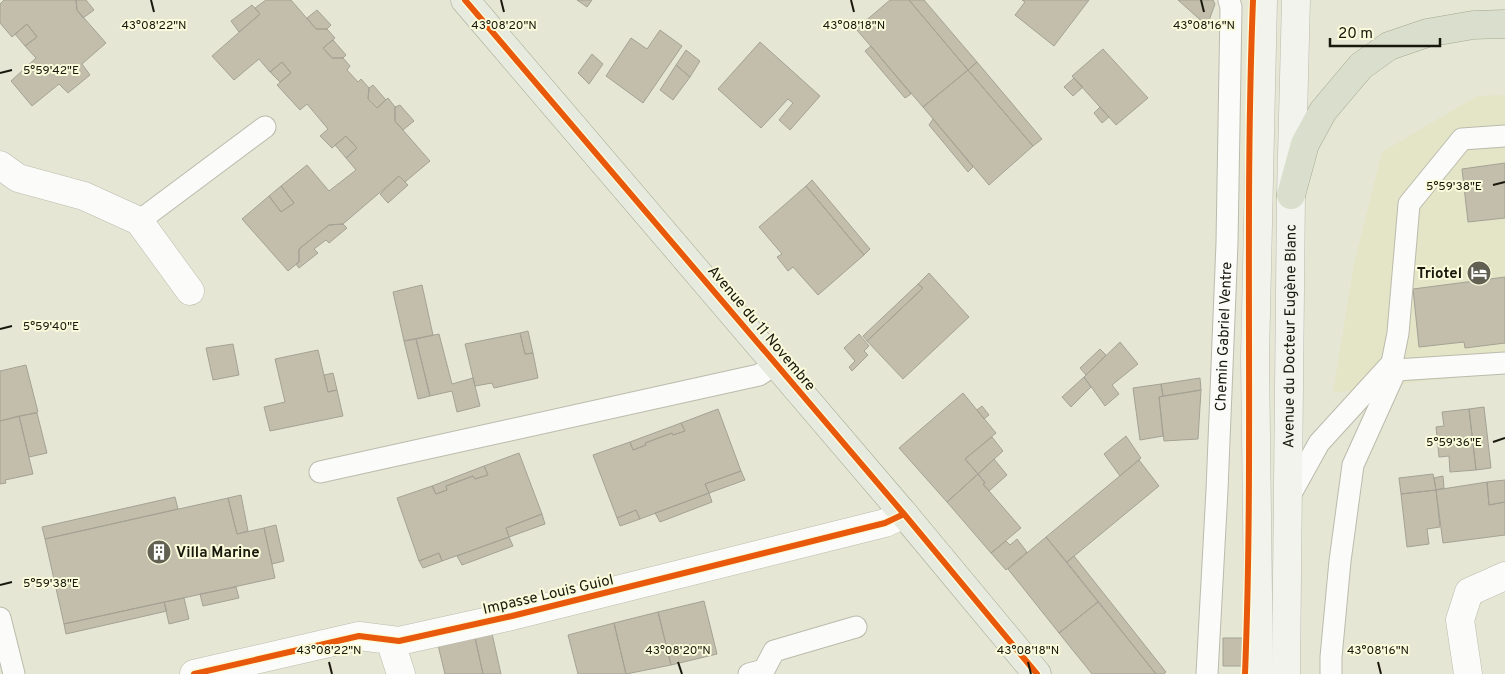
<svg xmlns="http://www.w3.org/2000/svg" width="1505" height="674" font-family="Overpass,sans-serif">
  <rect width="100%" height="100%" fill="#e6e6d5"/>
  <path fill="#e4e4c7" d="M1505,95V373L1425,381L1333,393L1354,264L1382,152L1477,96Z"/>
  <path fill="#c3beab" stroke="#a4a295" d="M4,0H76L77,10L106,43L82,64L90,75L68,93L59,84L32,106L11,81L36,58L25,46L37,37L27,24L12,37L0,23V4Z
    M76,0H86L94,10L83,18L77,10Z
    M266,0H291L316,29H327L335,38L323,48L332,58H343L350,66L347,70L358,82L361,79L369,88L368,99L377,108L388,98L395,107V121L430,161L405,182L399,176L343,224L329,225L299,249V262L288,271L242,219L269,196L281,212L294,203L281,186L307,165L329,191L356,170L346,158L357,148L346,136L332,148L320,136L328,129L307,104L300,110L277,85L291,73L282,62L270,72L259,59L234,80L212,56L260,14L255,8Z
    M577,0H592L587,7Z
    M890,0H909L968,70L923,107L856,29Z
    M909,0H924L977,62L968,70Z
    M1022,0H1089L1054,46L1015,15L1025,2Z
    M1178,0H1213L1215,4L1207,26Z
    M252,5L260,14L239,32L231,21Z
    M317,10L331,25L327,29H316L307,18Z
    M27,24L37,37L25,46L15,34Z
    M660,30L682,46L643,103L606,76L631,38L647,49Z
    M333,40L346,55L343,58H332L323,48Z
    M760,42L820,96L790,130L779,120L793,103L788,99L761,128L718,89Z
    M871,46L911,94L905,98L865,51Z
    M1103,49L1148,98L1116,125L1072,76Z
    M686,50L700,61L690,77L676,65Z
    M592,54L603,64L589,84L578,73Z
    M282,62L291,73L280,82L270,72Z
    M977,62L1042,139L1033,146L968,70Z
    M676,65L690,77L673,100L660,90Z
    M968,70L1033,146L989,185L923,107Z
    M1074,78L1083,87L1073,96L1064,87Z
    M373,85L386,100L377,108L368,99L369,88Z
    M400,105L414,121L403,130L395,121V107Z
    M1100,107L1109,117L1102,123L1094,113Z
    M933,119L973,167L968,172L929,125Z
    M346,136L357,148L346,158L335,145Z
    M1505,163V218L1468,222L1462,169Z
    M399,176L408,185L388,203L380,194Z
    M812,180L870,249L864,255L806,186Z
    M281,186L294,203L281,212L269,196Z
    M806,186L864,255L818,295L793,267L788,271L777,257L782,254L759,227Z
    M343,224L347,228L329,243L326,240L314,249L318,253L299,268L296,264L299,262V249L329,225Z
    M1489,265L1490,278L1470,281L1468,268Z
    M929,273L969,317L903,379L867,341L923,288L918,284Z
    M1505,277V343L1465,348L1464,342L1419,347L1413,289Z
    M918,284L923,288L867,341L863,336Z
    M422,285L433,335L404,341L393,292Z
    M528,331L533,353L525,354L520,333Z
    M520,333L525,354L533,353L538,378L494,388L492,383L475,386L465,344Z
    M439,334L452,384L473,378L480,406L457,412L452,391L430,396L416,339Z
    M859,334L869,346L864,351L868,355L852,371L849,367L855,361L844,348Z
    M416,339L430,396L418,399L404,341Z
    M1120,342L1138,364L1112,385L1119,394L1105,406L1084,377Z
    M233,344L239,375L213,380L206,348Z
    M1100,349L1106,355L1086,375L1080,368Z
    M318,350L328,392L337,390L343,416L270,431L264,407L285,402L275,359Z
    M26,365L38,412L0,421V371Z
    M333,373L337,390L328,392L324,375Z
    M1084,377L1091,387L1071,407L1062,397Z
    M1200,378L1201,390L1163,396L1161,384Z
    M1161,384L1163,396L1159,397L1163,436L1140,440L1133,388Z
    M1201,390L1198,439L1164,441L1159,397Z
    M963,393L996,433L965,459L978,474L947,502L899,448Z
    M982,406L989,415L984,419L977,410Z
    M1484,407L1491,468L1476,470L1469,409Z
    M718,409L741,471L705,484L709,493L640,519L636,510L617,518L593,455L630,442L633,450L646,445L645,443L672,433L673,435L685,431L681,423Z
    M1469,409L1476,470L1450,472L1449,456L1439,457L1436,427L1444,426L1442,412Z
    M37,413L47,453L29,457L19,416Z
    M19,416L33,474L5,480L6,483L0,484V421Z
    M681,423L685,431L673,435L672,433L645,443L646,445L633,450L630,442Z
    M1126,436L1141,458L1120,476L1104,454Z
    M992,437L1003,451L978,474L965,459Z
    M519,453L542,514L506,528L509,537L442,561L439,553L419,561L397,498L432,486L436,494L447,490L446,486L473,476L475,479L488,475L484,466Z
    M994,459L1007,475L989,491L983,484L985,483L978,474Z
    M1139,460L1159,486L1067,562L1046,537Z
    M484,466L488,475L475,479L473,476L446,486L447,490L436,494L432,486Z
    M741,471L745,480L709,493L705,484Z
    M978,474L985,483L983,484L1021,528L991,553L947,502Z
    M1433,474L1436,490L1401,494L1399,478Z
    M1443,476L1444,488L1436,490L1434,478Z
    M1505,480V502L1489,505L1487,482Z
    M1487,482L1489,505L1505,502V535L1443,543L1436,490Z
    M1436,490L1440,527L1427,529L1429,544L1407,547L1401,494Z
    M709,493L712,502L660,522L655,513Z
    M241,495L248,531L237,534L228,498Z
    M175,497L178,509L45,539L42,527Z
    M228,498L237,534L264,528L275,578L64,624L45,539Z
    M636,510L640,519L620,526L617,518Z
    M542,514L545,524L509,537L506,528Z
    M276,525L284,561L272,564L264,528Z
    M509,537L513,546L462,565L457,556Z
    M1046,537L1098,602L1059,633L1008,569Z
    M1017,539L1027,552L1006,570L991,553L1006,541L1010,545Z
    M439,553L442,561L423,568L419,561Z
    M1074,556L1166,672L1164,674H1156L1067,562Z
    M236,587L239,598L203,606L200,594Z
    M184,598L189,619L169,624L164,602Z
    M704,601L717,654L671,665L658,612Z
    M164,602L167,611L66,634L64,624Z
    M1098,602L1156,674H1092L1059,633Z
    M658,612L671,665L626,674L614,623Z
    M614,623L626,674H578L568,635Z
    M491,629L501,674H483L474,633Z
    M474,633L483,674H445L437,641Z
    M1223,638H1242V666H1223Z"/>
  <g fill="none" stroke-linecap="round" stroke-linejoin="round">
    <defs>
      <g id="service">
        <path d="M139,221L265,127"/>
        <path d="M1396,370L1505,363"/>
        <path d="M320,472L759,375L776,364"/>
        <path d="M1288,499L1319,443L1392,363L1398,333L1409,204L1462,139L1505,136"/>
        <path d="M0,618L14,674"/>
        <path d="M749,674L764,670L774,651L856,627"/>
        <path id="s1" d="M1207,674L1217,490L1227,243L1231,7L1229,0"/>
        <path d="M1331,674V657L1340,561L1353,465L1396,370"/>
      </g>
      <path id="minor" d="M0,165L18,178L84,196L139,221L190,291
        M390,640L401,674
        M194,674L359,636L399,641L512,616L885,523L904,514
        M1468,674L1460,620L1469,592L1505,576"/>
      <g id="secondary">
        <path d="M1259,674L1255,358L1263,0"/>
        <path id="s2" d="M1286,674L1291,195L1296,0"/>
      </g>
      <path id="primary" d="M465,0L904,514L1037,674"/>
      <path id="motorway" d="M1291,195L1305,144L1323,111L1361,66L1389,46L1427,33L1473,25L1505,24"/>
    </defs>
    <use href="#service" stroke="#bbbbad" stroke-width="23"/>
    <use href="#minor" stroke="#bbbbad" stroke-width="29"/>
    <use href="#secondary" stroke="#bbbbad" stroke-width="29"/>
    <use href="#primary" stroke="#a3a98f" stroke-width="29"/>
    <use href="#motorway" stroke="#a3a98f" stroke-width="29"/>
    <use href="#service" stroke="#fbfbf9" stroke-width="21"/>
    <use href="#minor" stroke="#fbfbf9" stroke-width="28"/>
    <use href="#secondary" stroke="#f1f3ec" stroke-width="28"/>
    <use href="#primary" stroke="#e7eade" stroke-width="28"/>
    <use href="#motorway" stroke="#d9dfcc" stroke-width="28"/>
    <defs>
      <path id="cycleway" d="M465,0L904,514L1037,674
        M194,674L359,636L399,641L512,616L885,523L904,514
        M1245,674C1254,449 1244,225 1253,0"/>
    </defs>
    <use href="#cycleway" stroke="#fafbdb" stroke-width="9"/>
    <use href="#cycleway" stroke="#e8590c" stroke-width="6"/>
  </g>
  <path fill="none" stroke="#19180d" stroke-width="2" d="M151,0L154,12M501,0L504,12M851,0L854,12M1201,0L1204,12M0,73L12,70M1493,185L1505,182M0,329L12,326M1493,442L1505,438M0,585L12,582M329,662L332,674M678,662L682,674M1028,662L1031,674M1378,662L1381,674"/>
  <defs>
    <symbol id="hotel-disc" viewBox="-11 -11 22 22"><circle r="9.5" fill="#616053" stroke="#fafbdb"/><path d="M-6-4.5h1.5V1H6V5H4.5V3h-9V5H-6ZM-4 0a1.8 1.8 0 1 1 3.6 0ZM.5 0V-2.5h3Q6-2.5 6 0Z" fill="#fff"/></symbol>
    <symbol id="building-disc" viewBox="-11 -11 22 22"><circle r="9.5" fill="#616053" stroke="#fafbdb"/><path d="M-4-6H4V6H1V3H-1V6H-4ZM-2.5-4.3h1.7v1.8h-1.7ZM.8-4.3h1.7v1.8H.8ZM-2.5-1h1.7V.8h-1.7ZM.8-1h1.7V.8H.8Z" fill="#fff"/></symbol>
  </defs>
  <g fill-rule="evenodd">
    <use href="#hotel-disc" x="1465" y="259" width="28" height="28"/>
    <use href="#building-disc" x="145" y="538" width="28" height="28"/>
  </g>
  <g text-anchor="middle" stroke-width="4" stroke-linejoin="round" paint-order="stroke">
    <g font-size="15" font-weight="bold" fill="#19180d" stroke="#fafbdb" text-anchor="end">
      <text x="1462" y="278">Triotel</text>
      <text x="176" y="557" text-anchor="start">Villa Marine</text>
    </g>
    <g font-size="15" fill="#19180d" stroke="#fafbdb">
      <text transform="translate(762 328) rotate(50)" y="5">Avenue du 11 Novembre</text>
      <text dy="5" stroke="none"><textPath href="#s1" startOffset="338">Chemin Gabriel Ventre</textPath></text>
      <text dy="5" stroke="none"><textPath href="#s2" startOffset="338">Avenue du Docteur Eugène Blanc</textPath></text>
      <text transform="translate(548 594) rotate(-13)" y="5">Impasse Louis Guiol</text>
    </g>
  </g>
  <g font-size="12" text-anchor="middle" fill="#19180d" stroke="#fafbdb" stroke-width="4" stroke-linejoin="round" paint-order="stroke">
    <text x="154" y="29">43°08'22"N</text>
    <text x="504" y="29">43°08'20"N</text>
    <text x="854" y="29">43°08'18"N</text>
    <text x="1204" y="29">43°08'16"N</text>
    <text x="51" y="74">5°59'42"E</text>
    <text x="1454" y="190">5°59'38"E</text>
    <text x="51" y="330">5°59'40"E</text>
    <text x="1454" y="446">5°59'36"E</text>
    <text x="51" y="587">5°59'38"E</text>
    <text x="329" y="654">43°08'22"N</text>
    <text x="678" y="654">43°08'20"N</text>
    <text x="1028" y="654">43°08'18"N</text>
    <text x="1378" y="654">43°08'16"N</text>
  </g>
  <path d="M1330 38v8h110v-8" fill="none" stroke="#19180d" stroke-width="2.5"/>
  <text x="1338" y="38" font-size="15" fill="#19180d" stroke="#fafbdb" stroke-width="4" paint-order="stroke">20 m</text>
</svg>
